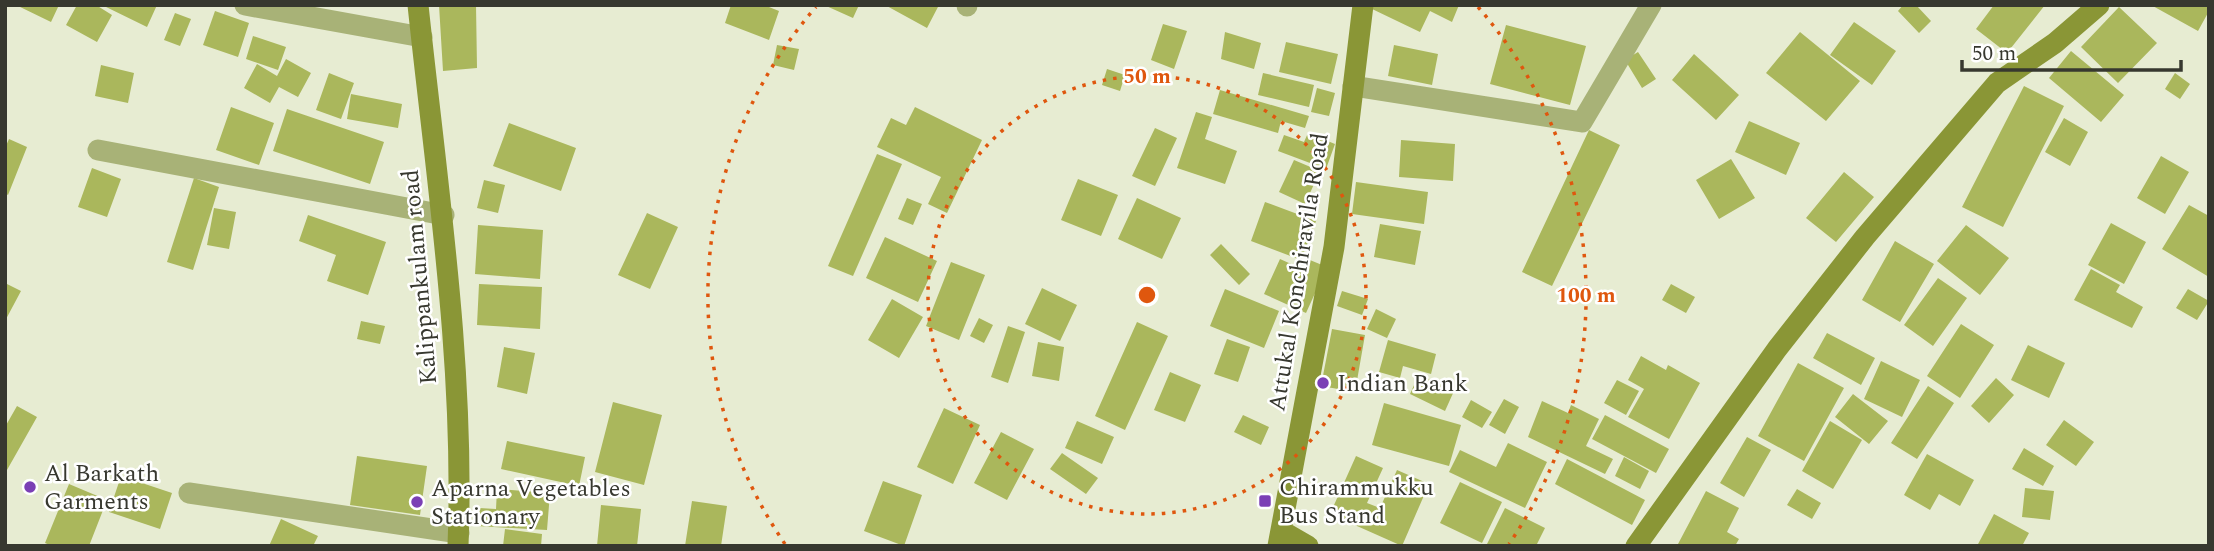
<svg xmlns="http://www.w3.org/2000/svg" width="2214" height="551" font-family="Spectral,serif">
  <rect width="100%" height="100%" fill="#e7ecd2"/>
  <path fill="#aab75c" d="M16,5H59L51,22Z
    M77,5H96L112,15L97,42L66,25Z
    M102,5H157L147,27Z
    M439,5H476L477,68L443,71Z
    M731,5H764L779,11L769,40L725,23Z
    M824,5H859L853,18Z
    M885,5H939L927,28Z
    M1371,5H1459L1452,22L1430,11L1420,32L1370,8Z
    M1903,5H1916L1931,21L1919,33L1898,11Z
    M1994,5H2045L2007,53L1976,29Z
    M2151,5H2209V11L2198,31Z
    M2119,7L2157,43L2118,83L2081,47Z
    M215,11L249,23L238,57L203,45Z
    M175,13L191,19L180,46L164,40Z
    M1854,22L1896,51L1872,85L1830,55Z
    M1163,24L1187,31L1174,69L1151,60Z
    M1506,25L1586,46L1570,105L1490,84Z
    M1225,32L1261,43L1254,69L1221,59Z
    M1800,32L1860,81L1826,121L1766,73Z
    M253,36L286,47L278,70L246,59Z
    M1286,42L1338,54L1331,84L1279,72Z
    M777,45L799,49L794,70L773,65Z
    M1394,45L1438,54L1432,85L1388,76Z
    M2071,51L2124,95L2101,122L2049,78Z
    M1638,52L1656,79L1642,88L1625,60Z
    M1694,54L1739,95L1716,120L1672,80Z
    M286,59L311,73L298,97L279,87L270,103L244,88L257,64L277,76Z
    M101,65L134,73L128,103L95,96Z
    M1107,69L1125,75L1120,91L1102,85Z
    M329,73L354,83L341,119L316,110Z
    M1263,73L1314,85L1309,107L1258,95Z
    M2175,73L2190,84L2180,99L2165,89Z
    M2024,86L2064,106L2003,227L1962,207Z
    M1317,88L1335,93L1329,116L1311,112Z
    M1220,90L1309,116L1305,128L1281,121L1278,133L1213,114Z
    M351,94L402,104L398,128L347,119Z
    M231,107L274,123L259,165L216,150Z
    M915,107L982,140L947,213L928,204L941,177L877,147L891,118L906,125Z
    M287,109L384,142L370,184L273,151Z
    M1196,112L1212,117L1205,139L1237,151L1225,184L1177,168Z
    M2064,118L2088,132L2070,166L2045,152Z
    M1749,121L1800,143L1786,175L1735,152Z
    M509,123L576,148L561,191L493,166Z
    M1155,128L1177,138L1155,186L1132,176Z
    M1589,130L1620,145L1552,286L1522,272Z
    M1308,133L1335,144L1326,169L1278,151L1284,135L1304,142Z
    M9,139L27,147L8,195L5,193V148Z
    M1401,140L1455,144L1453,181L1399,177Z
    M877,154L902,164L853,276L828,266Z
    M2161,156L2189,172L2165,214L2137,198Z
    M1731,159L1755,198L1719,219L1696,180Z
    M1294,160L1320,171L1305,204L1279,192Z
    M92,168L121,179L107,217L78,207Z
    M1844,172L1874,197L1836,242L1806,218Z
    M194,178L219,187L193,270L167,262Z
    M1078,179L1118,195L1101,236L1061,220Z
    M484,180L505,185L498,213L477,208Z
    M1356,182L1428,192L1424,224L1352,214Z
    M907,198L922,204L913,225L898,219Z
    M1137,198L1181,218L1162,259L1118,239Z
    M1265,202L1316,221L1301,260L1251,241Z
    M2189,205L2209,216V277L2162,249Z
    M214,208L236,212L229,249L207,245Z
    M647,213L678,227L650,289L618,275Z
    M308,215L386,242L368,295L327,281L336,255L299,241Z
    M2111,223L2146,242L2124,284L2088,265Z
    M1380,224L1421,231L1415,265L1374,257Z
    M478,225L543,230L540,279L475,274Z
    M1966,225L2009,258L1980,295L1937,261Z
    M885,237L937,261L918,302L866,278Z
    M1895,241L1934,264L1900,322L1862,300Z
    M1221,244L1250,274L1239,285L1210,255Z
    M1305,258L1327,267L1306,313L1264,294L1280,259L1300,268Z
    M951,262L985,275L959,340L926,326Z
    M2091,269L2120,285L2116,292L2143,307L2132,328L2074,300Z
    M1938,278L1967,298L1933,346L1904,325Z
    M5,283L21,291L5,321Z
    M479,284L542,287L540,329L477,325Z
    M1671,284L1695,297L1686,313L1662,300Z
    M1042,288L1077,305L1060,341L1025,324Z
    M1225,289L1279,311L1264,348L1210,326Z
    M2188,289L2209,301L2197,320L2176,308Z
    M1342,291L1368,299L1362,315L1337,306Z
    M892,299L923,317L899,358L868,340Z
    M1376,309L1396,319L1387,338L1367,329Z
    M979,318L993,325L984,343L970,336Z
    M361,321L385,326L380,344L357,339Z
    M1137,322L1168,336L1125,430L1095,416Z
    M1961,324L1994,345L1960,398L1927,376Z
    M1008,326L1025,332L1008,383L991,377Z
    M1332,329L1365,335L1355,392L1321,386Z
    M1827,333L1875,358L1861,385L1813,358Z
    M1227,339L1250,347L1238,382L1214,374Z
    M1388,340L1436,354L1431,374L1403,366L1400,378L1379,372Z
    M1038,342L1064,347L1059,381L1032,376Z
    M2028,345L2065,363L2049,398L2011,380Z
    M504,347L535,353L527,394L497,387Z
    M1641,356L1666,370L1668,365L1700,383L1669,439L1628,417L1644,389L1628,380Z
    M1881,361L1920,380L1902,417L1864,399Z
    M1798,363L1844,388L1804,461L1758,436Z
    M1170,372L1201,385L1185,422L1154,410Z
    M1419,374L1454,391L1445,411L1410,394Z
    M1996,378L2014,395L1989,423L1971,406Z
    M1617,380L1639,391L1626,415L1604,403Z
    M1928,386L1954,403L1917,459L1891,443Z
    M1853,394L1888,421L1869,444L1835,417Z
    M1504,399L1519,407L1505,434L1489,425Z
    M1471,400L1492,412L1482,428L1462,417Z
    M1542,401L1568,413L1571,405L1599,419L1586,446L1613,459L1605,474L1528,437Z
    M613,402L662,415L644,485L595,472Z
    M1384,403L1461,425L1449,466L1372,445Z
    M17,406L37,417L7,470L5,427Z
    M944,408L980,425L953,484L917,467Z
    M1243,415L1269,427L1261,445L1234,432Z
    M1605,415L1669,449L1656,473L1592,439Z
    M2064,420L2094,442L2076,466L2046,445Z
    M1077,421L1114,437L1102,464L1065,448Z
    M1830,421L1862,440L1833,489L1802,471Z
    M1001,432L1034,449L1007,500L974,483Z
    M1747,437L1771,450L1744,497L1720,483Z
    M507,441L585,457L579,486L501,469Z
    M1508,443L1547,462L1525,508L1449,472L1460,450L1496,467Z
    M2024,448L2054,466L2043,486L2012,469Z
    M1062,453L1098,478L1086,494L1050,469Z
    M1927,454L1974,480L1960,506L1939,494L1930,510L1904,495Z
    M357,456L427,466L420,515L350,505Z
    M1356,456L1383,468L1367,503L1380,508L1397,470L1429,484L1402,546L1330,514Z
    M1624,457L1649,471L1640,489L1615,476Z
    M1567,459L1645,500L1632,525L1555,484Z
    M121,476L172,493L160,529L109,512Z
    M883,481L922,495L904,546L864,531Z
    M1460,482L1502,502L1482,543L1440,523Z
    M69,484L107,500L89,546H52L45,543Z
    M2025,488L2054,491L2050,520L2022,517Z
    M497,489L550,493L547,530L477,526L479,508L496,509Z
    M1797,489L1821,503L1812,519L1787,505Z
    M1706,491L1739,508L1727,532L1739,539L1735,546L1678,544Z
    M692,501L727,506L721,546H685Z
    M601,505L641,509L637,546H597Z
    M1505,508L1545,528L1536,546H1486Z
    M1994,514L2029,533L2022,546H1977Z
    M281,519L318,536L313,546H269Z
    M505,529L542,534L541,546H503Z"/>
  <g fill="none" stroke-linecap="round" stroke-linejoin="round">
    <path stroke="#a8b277" stroke-width="21" d="M245,5L422,37
      M967,6V5
      M1353,86L1582,122L1651,5
      M98,150L444,215
      M189,493L459,533"/>
    <path stroke="#8a9636" stroke-width="21" d="M418,5C437,185 465,364 458,546
      M1282,531L1308,546
      M1278,546L1334,247L1363,5
      M1636,546L1777,349L1865,237L1997,83L2055,43L2099,5"/>
  </g>
  <g fill="none" stroke="#df570e" stroke-width="3.5" stroke-dasharray="3.5 7">
    <circle cx="1147" cy="295" r="219"/>
    <path d="M785 544A439 439 0 0 1 816 7M1478 7A439 439 0 0 1 1509 544"/>
  </g>
  <g fill="#7b3fb5" stroke="#fff" stroke-width="2.5">
    <circle cx="1323" cy="383" r="7"/>
    <circle cx="30" cy="487" r="7"/>
    <rect x="1258" y="494" width="14" height="14" rx="3.5"/>
    <circle cx="417" cy="502" r="7"/>
  </g>
  <g text-anchor="middle" stroke-width="5" stroke-linejoin="round" paint-order="stroke">
    <g font-size="24" fill="#37382f" stroke="#fff">
      <text transform="translate(1298 272) rotate(-81)" y="8">Attukal Konchiravila Road</text>
      <text transform="translate(419 277) rotate(-95)" y="8">Kalippankulam road</text>
    </g>
    <g font-size="24" fill="#37382f" stroke="#fff" text-anchor="start">
      <text x="1337" y="391">Indian Bank</text>
      <text x="44" y="481">Al Barkath<tspan x="44" dy="28">Garments</tspan></text>
      <text x="1279" y="495">Chirammukku<tspan x="1279" dy="28">Bus Stand</tspan></text>
      <text x="431" y="496">Aparna Vegetables<tspan x="431" dy="28">Stationary</tspan></text>
    </g>
  </g>
  <circle cx="1147" cy="295" r="10" fill="#df570e" stroke="#fff" stroke-width="3.5"/>
  <g font-size="21" text-anchor="middle" font-weight="bold" fill="#df570e" stroke="#fff" stroke-width="5" stroke-linejoin="round" paint-order="stroke">
    <text x="1147" y="83">50 m</text>
    <text x="1586" y="302">100 m</text>
  </g>
  <rect width="2214" height="551" fill="none" stroke="#37382f" stroke-width="14"/>
  <path d="M1962 60v10h219v-10" fill="none" stroke="#37382f" stroke-width="3.5"/>
  <text x="1972" y="60" font-size="21" fill="#37382f" stroke="#ffffff" stroke-width="5" paint-order="stroke">50 m</text>
</svg>
